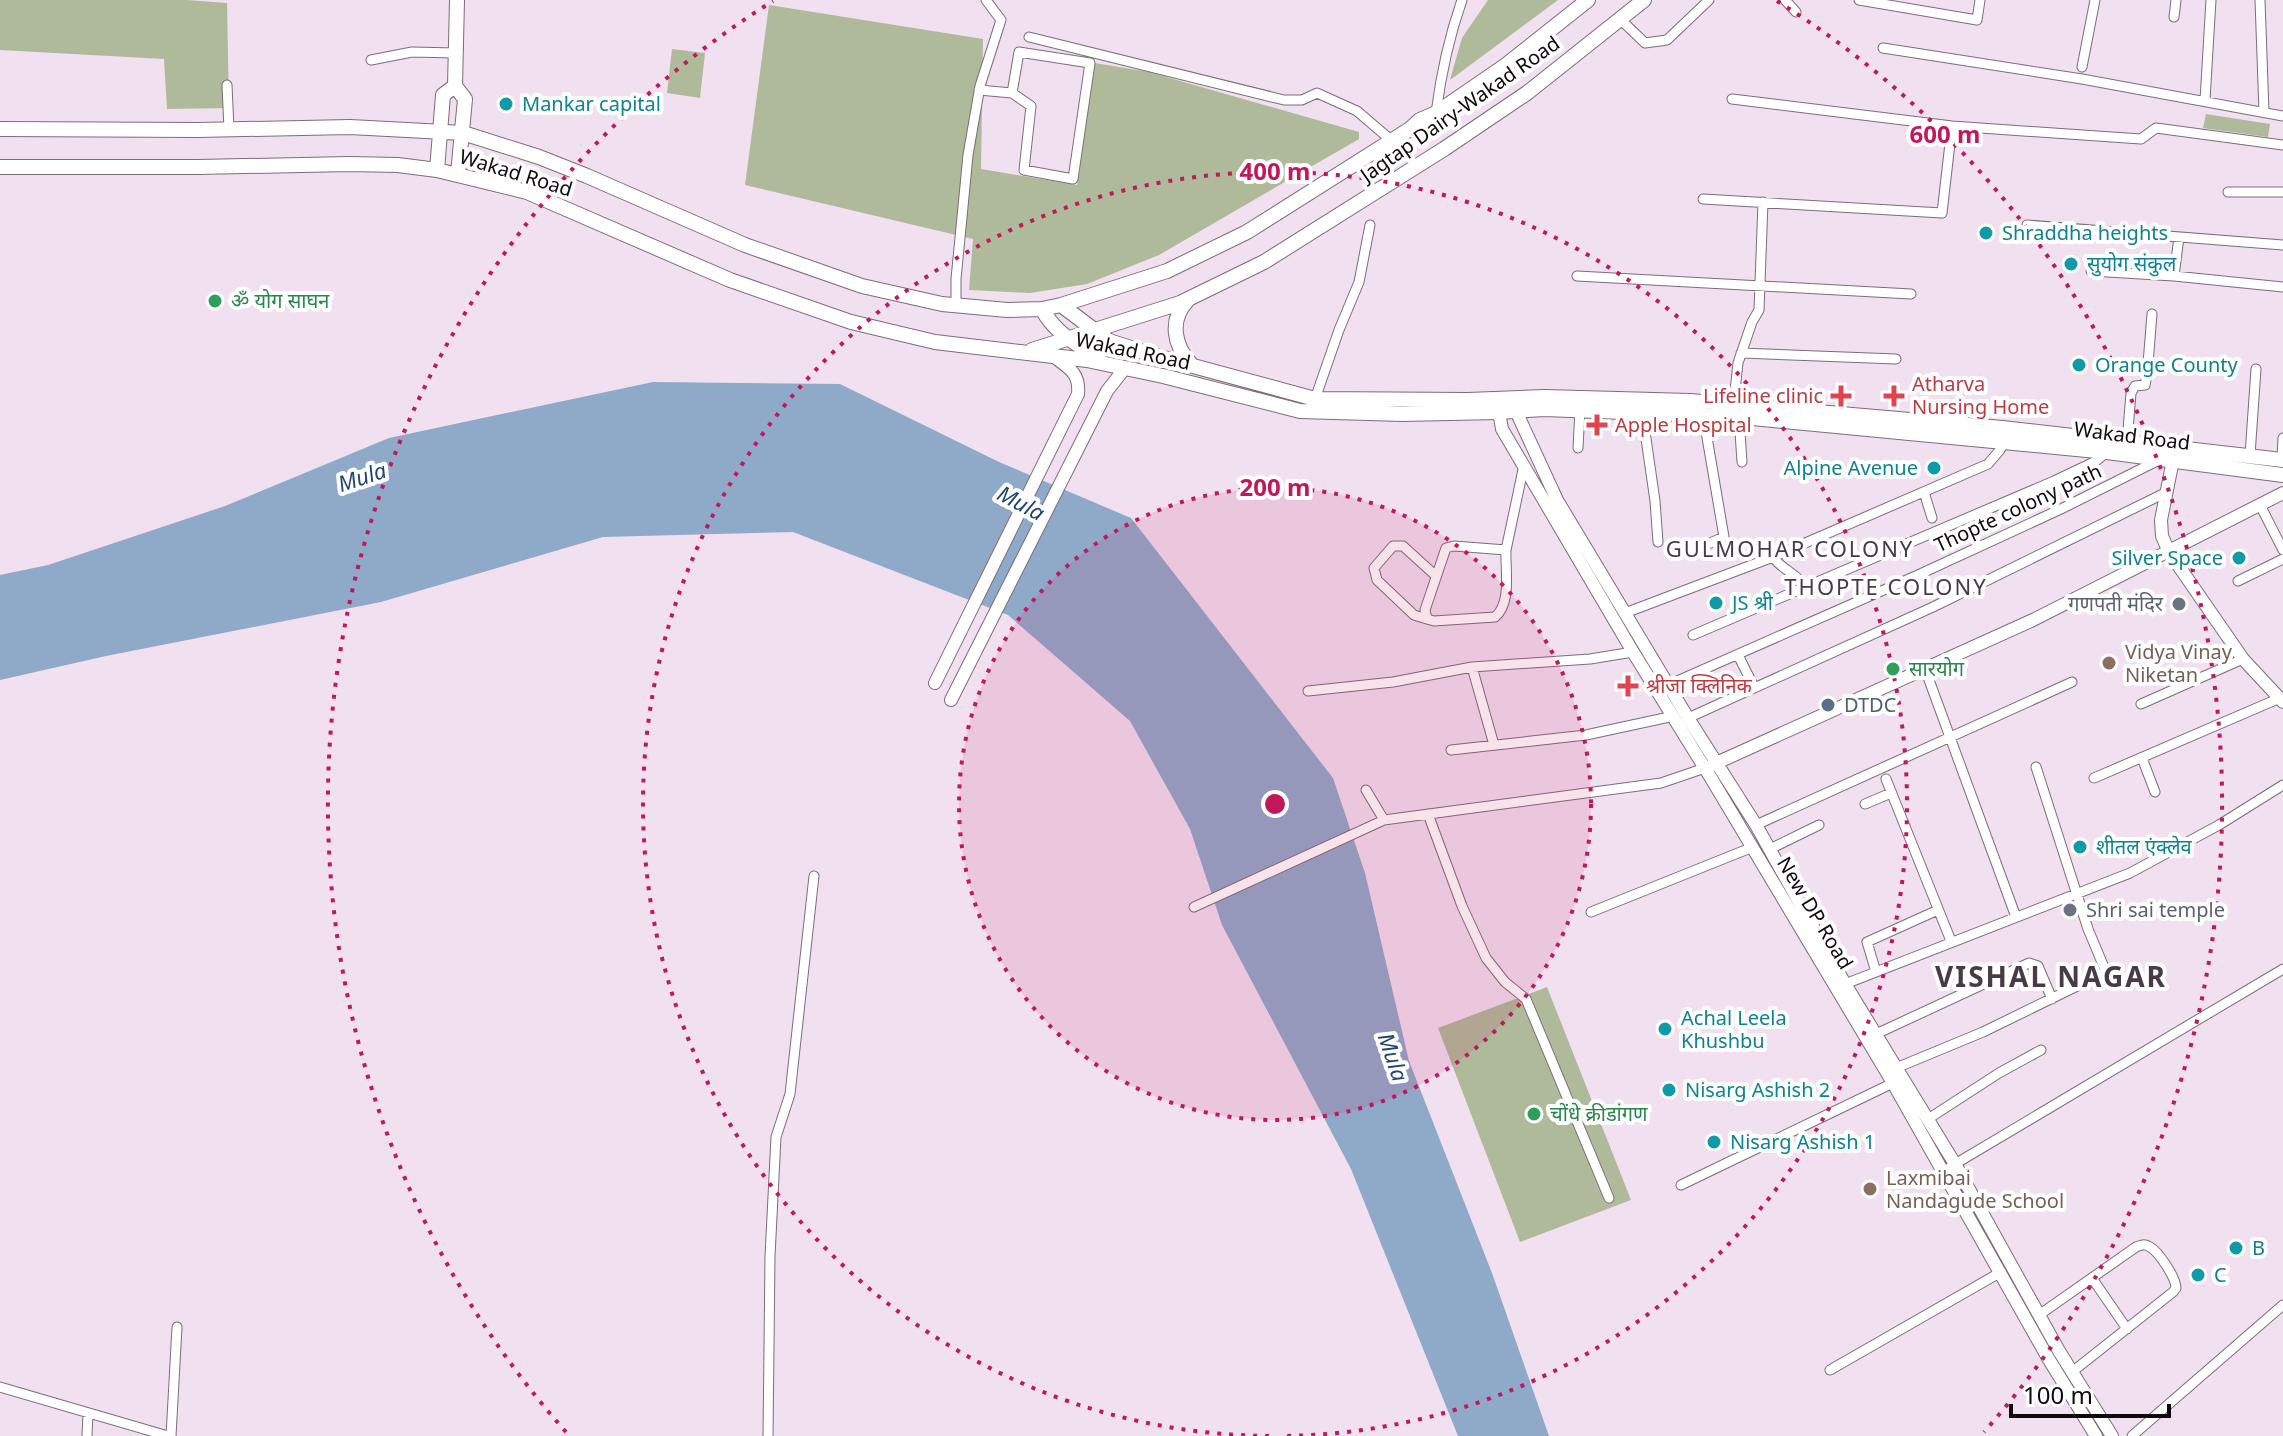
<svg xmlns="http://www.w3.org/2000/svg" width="2283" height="1436" font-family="'Noto Sans','Noto Sans Devanagari',sans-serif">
  <rect width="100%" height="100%" fill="#f1e0ef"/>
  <path fill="#afba9a" d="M0,0H187L227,3L229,108L167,109L164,59L0,50Z
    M1488,0H1558L1450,80L1462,38Z
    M769,5L983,39L981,169L1077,185L1095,63L1149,72L1359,132V139L1159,255L1087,284L1030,293L969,290L973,239L745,185Z
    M672,49L705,53L700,98L667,93Z
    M2206,114L2270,124L2268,137L2203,128Z
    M1547,987L1631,1200L1520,1242L1438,1028Z"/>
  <path fill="#8fa9c9" d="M653,382L840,384L999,462L1131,518L1333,778L1365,873L1409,1061L1492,1273L1549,1436H1458L1351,1169L1222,925L1190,829L1130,721L1008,615L793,532L603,537L381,602L106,656L0,680V575L48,565L225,506L389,438Z"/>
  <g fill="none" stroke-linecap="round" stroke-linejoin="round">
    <defs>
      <path id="street" d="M1785,0L1796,12
        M1859,0L1977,20L1980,0
        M2260,0L2264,112
        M2174,17L2176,0
        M1620,19L1645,43L1667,40L1709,0
        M1029,37L1284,100H1302L1317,93L1357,111L1392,141
        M1883,48L2082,79L2283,116
        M371,60L412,52L455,53
        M2082,67L2095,0
        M227,85L229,129
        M979,90L1012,93L1031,106L1024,170L1073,179L1090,63L1019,52L1012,93
        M1732,99L1952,126L2141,139L2156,128L2283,145
        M2205,100L2211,0
        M1436,113C1441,74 1449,37 1462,0
        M2228,192H2283
        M1703,199L1942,213L1952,126
        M2027,225L2283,245
        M2091,271L2174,276L2283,287
        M1577,276L1911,294
        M2174,276L2179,237
        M956,306V279L968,155L980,86L1001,20L986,0
        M1741,353L1896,359
        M1315,399L1339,330L1359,282L1370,225
        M1733,409L1738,363L1752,322L1759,310L1763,202
        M1642,411L1655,501L1658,542
        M1739,417L1742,462
        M2127,442L2131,393L2135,386L2145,385L2147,376L2152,314
        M1578,448L1580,409
        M2250,455L2256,369
        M2282,459L2283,438
        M1924,492L1932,518
        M2260,505L2283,550
        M1506,550C1505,570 1512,603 1495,617L1434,621L1427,619L1425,610L1446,548L1454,546L1506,550L1524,465
        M1687,553L1724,537L1703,414
        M1773,557C1782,570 1797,573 1804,587
        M2238,581L2283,559
        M1625,613L1773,557L1988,464L2000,450L2003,442
        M1427,619L1414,615L1377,580L1374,568L1393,546H1403L1436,576
        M1693,635L2054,481L2096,461L2107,452
        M1738,655L1754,687
        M1472,667L1494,745
        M1925,669L2016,917
        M1668,685L1920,574L2061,509L2161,459
        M1308,691L1393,682L1472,667L1590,659L1633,652
        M2141,704L2243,659
        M1688,718L1933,607L2167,492
        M1451,750L1586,735L1674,716
        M2142,758L2155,792
        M2094,778L2280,698
        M1886,779L1951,941
        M1366,790L1384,820
        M1865,804L1891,793
        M1428,814L1462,906L1486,958L1505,982L1526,999L1609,1198
        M1756,825L2072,682
        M1770,849L1819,825
        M1194,907L1384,820L1661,783L1705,768
        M1591,912L1753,847
        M1876,972L1867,942L1938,910
        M1845,984L2130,873L2219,825L2283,785
        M1876,1034L2029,963L2038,966L2052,999
        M1896,1068L1983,1032L2106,972L2088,929L2036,767
        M1928,1119L1999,1073L2041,1050
        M1950,1167L2283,969
        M1681,1185L1893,1083
        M2092,1278L2127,1329
        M2039,1315L2136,1247C2142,1245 2144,1243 2150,1247C2159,1252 2176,1278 2176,1288L2173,1292L2072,1372
        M1830,1370L2001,1272
        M0,1387L168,1436
        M87,1436L88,1413
        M171,1436L177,1327
        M768,1436L770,1256L776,1137L790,1094L814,876
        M2132,1436L2283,1305"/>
      <path id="secondary" d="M1516,411L1557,500L1688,718L1756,825L1845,984L1955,1164L2059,1351L2112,1436
        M1499,412L1502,429L1633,652L1711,778L1893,1083L2048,1358L2096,1436
        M2174,455L2161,520L2162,536L2169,552L2243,659L2283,702
        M935,683L1078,394C1080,373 1069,368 1053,356
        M951,700L1107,391L1125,368
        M1712,765L2033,620L2283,493"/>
      <path id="primary" d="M457,0L455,86L465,99L458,174
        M0,129L198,130L350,127L463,133L539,157L587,176L745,245L862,286L942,304L1007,310L1042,309L1061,305L1167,271L1247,232L1410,129L1420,120L1436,113L1506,65L1588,0
        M0,167H198L350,164L398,165L437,170L527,192L730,280L851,322L935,342L1087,360L1163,376L1300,411L1402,414L1499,412L1544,409L1732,416L2107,452L2283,475
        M437,170L443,95L455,86
        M1187,301C1169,320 1174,346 1191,364
        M1061,305L1109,341L1156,356L1315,399L1468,400L1545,397L1690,401L2002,428L2283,460
        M1042,309C1057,336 1077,342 1100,361
        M1032,350L1180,303L1264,262L1444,149L1527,93L1644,0"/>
    </defs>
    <use href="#street" stroke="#7c6d7a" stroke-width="11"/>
    <use href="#secondary" stroke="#7c6d7a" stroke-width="14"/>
    <use href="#primary" stroke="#7c6d7a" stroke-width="16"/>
    <use href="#street" stroke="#fff" stroke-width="9"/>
    <use href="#secondary" stroke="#fff" stroke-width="12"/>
    <use href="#primary" stroke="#fff" stroke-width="14"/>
  </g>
  <circle cx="1275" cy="804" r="316" fill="#c2185b" fill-opacity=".12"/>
  <g fill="none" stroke="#c2185b" stroke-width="4" stroke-dasharray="4 8">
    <circle cx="1275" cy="804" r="316"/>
    <path d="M1269 1436A632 632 0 1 1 1281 1436"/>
    <path d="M566 1432A947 947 0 0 1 773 1M1777 1A947 947 0 0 1 1984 1432"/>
  </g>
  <g fill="#0f9aa8" stroke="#fff" stroke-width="3">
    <circle cx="506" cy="104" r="8"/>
    <circle cx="1986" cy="233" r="8"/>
    <circle cx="2071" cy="264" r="8"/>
    <circle cx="2079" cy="365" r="8"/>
    <circle cx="1934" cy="468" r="8"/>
    <circle cx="2239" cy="558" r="8"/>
    <circle cx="1716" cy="603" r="8"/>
    <circle cx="2080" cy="847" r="8"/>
    <circle cx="1665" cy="1029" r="8"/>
    <circle cx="1669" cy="1090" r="8"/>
    <circle cx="1714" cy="1142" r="8"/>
    <circle cx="2236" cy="1248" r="8"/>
    <circle cx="2198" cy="1275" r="8"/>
  </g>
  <g fill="#2e9e5b" stroke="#fff" stroke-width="3">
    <circle cx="215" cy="301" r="8"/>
    <circle cx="1893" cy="669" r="8"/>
    <circle cx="1534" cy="1114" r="8"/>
  </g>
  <g fill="#e0444e" stroke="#fff" stroke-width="3">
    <path d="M1837 384h8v8h8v8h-8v8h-8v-8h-8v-8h8z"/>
    <path d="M1890 384h8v8h8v8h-8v8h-8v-8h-8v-8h8z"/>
    <path d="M1593 413h8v8h8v8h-8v8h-8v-8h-8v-8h8z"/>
    <path d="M1624 674h8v8h8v8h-8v8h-8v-8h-8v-8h8z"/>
  </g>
  <g fill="#6b7280" stroke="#fff" stroke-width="3">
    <circle cx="2179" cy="604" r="8"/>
    <circle cx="2070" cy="910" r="8"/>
  </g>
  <g fill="#8d6e63" stroke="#fff" stroke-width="3">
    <circle cx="2109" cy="663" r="8"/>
    <circle cx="1870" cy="1189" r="8"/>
  </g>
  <circle fill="#5c6f8a" stroke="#fff" stroke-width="3" cx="1828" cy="705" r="8"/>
  <g text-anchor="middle" stroke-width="8" stroke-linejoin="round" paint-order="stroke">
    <g font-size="20" fill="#0d838f" stroke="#fff" text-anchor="start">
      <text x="522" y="111">Mankar capital</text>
      <text x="2002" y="240">Shraddha heights</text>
      <text x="2087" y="271">सुयोग संकुल</text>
      <text x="2095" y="372">Orange County</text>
      <text x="1918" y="475" text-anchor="end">Alpine Avenue</text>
      <text x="2223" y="565" text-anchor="end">Silver Space</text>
      <text x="1732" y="610">JS श्री</text>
      <text x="2096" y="854">शीतल एंक्लेव</text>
      <text x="1681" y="1025">Achal Leela<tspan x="1681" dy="23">Khushbu</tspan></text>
      <text x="1685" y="1097">Nisarg Ashish 2</text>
      <text x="1730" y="1149">Nisarg Ashish 1</text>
      <text x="2252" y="1255">B</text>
      <text x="2214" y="1282">C</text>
    </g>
    <g font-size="20" fill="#0f090e" stroke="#fff">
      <text transform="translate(1460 109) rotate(-35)" y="7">Jagtap Dairy-Wakad Road</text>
      <text transform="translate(516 173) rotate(17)" y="7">Wakad Road</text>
      <text transform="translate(1133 351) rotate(12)" y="7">Wakad Road</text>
      <text transform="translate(2132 436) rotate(7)" y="7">Wakad Road</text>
      <text transform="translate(2018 508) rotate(-25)" y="7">Thopte colony path</text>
      <text transform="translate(1815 913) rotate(59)" y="7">New DP Road</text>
    </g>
    <g font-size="20" fill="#27864d" stroke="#fff" text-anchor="start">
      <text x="231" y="308">ॐ योग साघन</text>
      <text x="1909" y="676">सारयोग</text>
      <text x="1550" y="1121">चोंधे क्रीडांगण</text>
    </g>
    <g font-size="20" fill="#be3a42" stroke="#fff" text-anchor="start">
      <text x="1912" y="391">Atharva<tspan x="1912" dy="23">Nursing Home</tspan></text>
      <text x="1823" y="403" text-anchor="end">Lifeline clinic</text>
      <text x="1615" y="432">Apple Hospital</text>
      <text x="1646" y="693">श्रीजा क्लिनिक</text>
    </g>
    <g font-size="20" fill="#5b616d" stroke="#fff" text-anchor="end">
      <text x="2163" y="611">गणपती मंदिर</text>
      <text x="2086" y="917" text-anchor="start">Shri sai temple</text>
    </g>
    <g font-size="20" fill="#785e54" stroke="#fff" text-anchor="start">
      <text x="2125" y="659">Vidya Vinay<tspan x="2125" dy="23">Niketan</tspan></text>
      <text x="1886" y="1185">Laxmibai<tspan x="1886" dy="23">Nandagude School</tspan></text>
    </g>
    <g font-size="20" fill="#4e5e75" stroke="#fff" text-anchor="start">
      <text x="1844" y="712">DTDC</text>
    </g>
    <g font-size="22" font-style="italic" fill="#1f4570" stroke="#fff">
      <text transform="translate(362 477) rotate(-18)" y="8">Mula</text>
      <text transform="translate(1021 503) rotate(28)" y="8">Mula</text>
      <text transform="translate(1393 1057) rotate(71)" y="8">Mula</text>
    </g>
    <g font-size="22" letter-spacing="2" fill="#483b47" stroke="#fff">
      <text x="1790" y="557">GULMOHAR COLONY</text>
      <text x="1886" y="595">THOPTE COLONY</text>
    </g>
    <g font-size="28" font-weight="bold" letter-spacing="2" fill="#483b47" stroke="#fff">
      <text x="2051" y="987">VISHAL NAGAR</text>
    </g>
  </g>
  <circle cx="1275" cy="804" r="12" fill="#c2185b" stroke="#fff" stroke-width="4"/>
  <g font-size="24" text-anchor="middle" font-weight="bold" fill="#c2185b" stroke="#fff" stroke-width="8" stroke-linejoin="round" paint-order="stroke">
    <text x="1945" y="143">600 m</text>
    <text x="1275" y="180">400 m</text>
    <text x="1275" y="496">200 m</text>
  </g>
  <path d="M2011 1404v12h158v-12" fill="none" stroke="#0f090e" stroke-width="4"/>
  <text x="2023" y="1404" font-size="24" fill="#0f090e" stroke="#ffffff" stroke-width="6" paint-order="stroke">100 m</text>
</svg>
